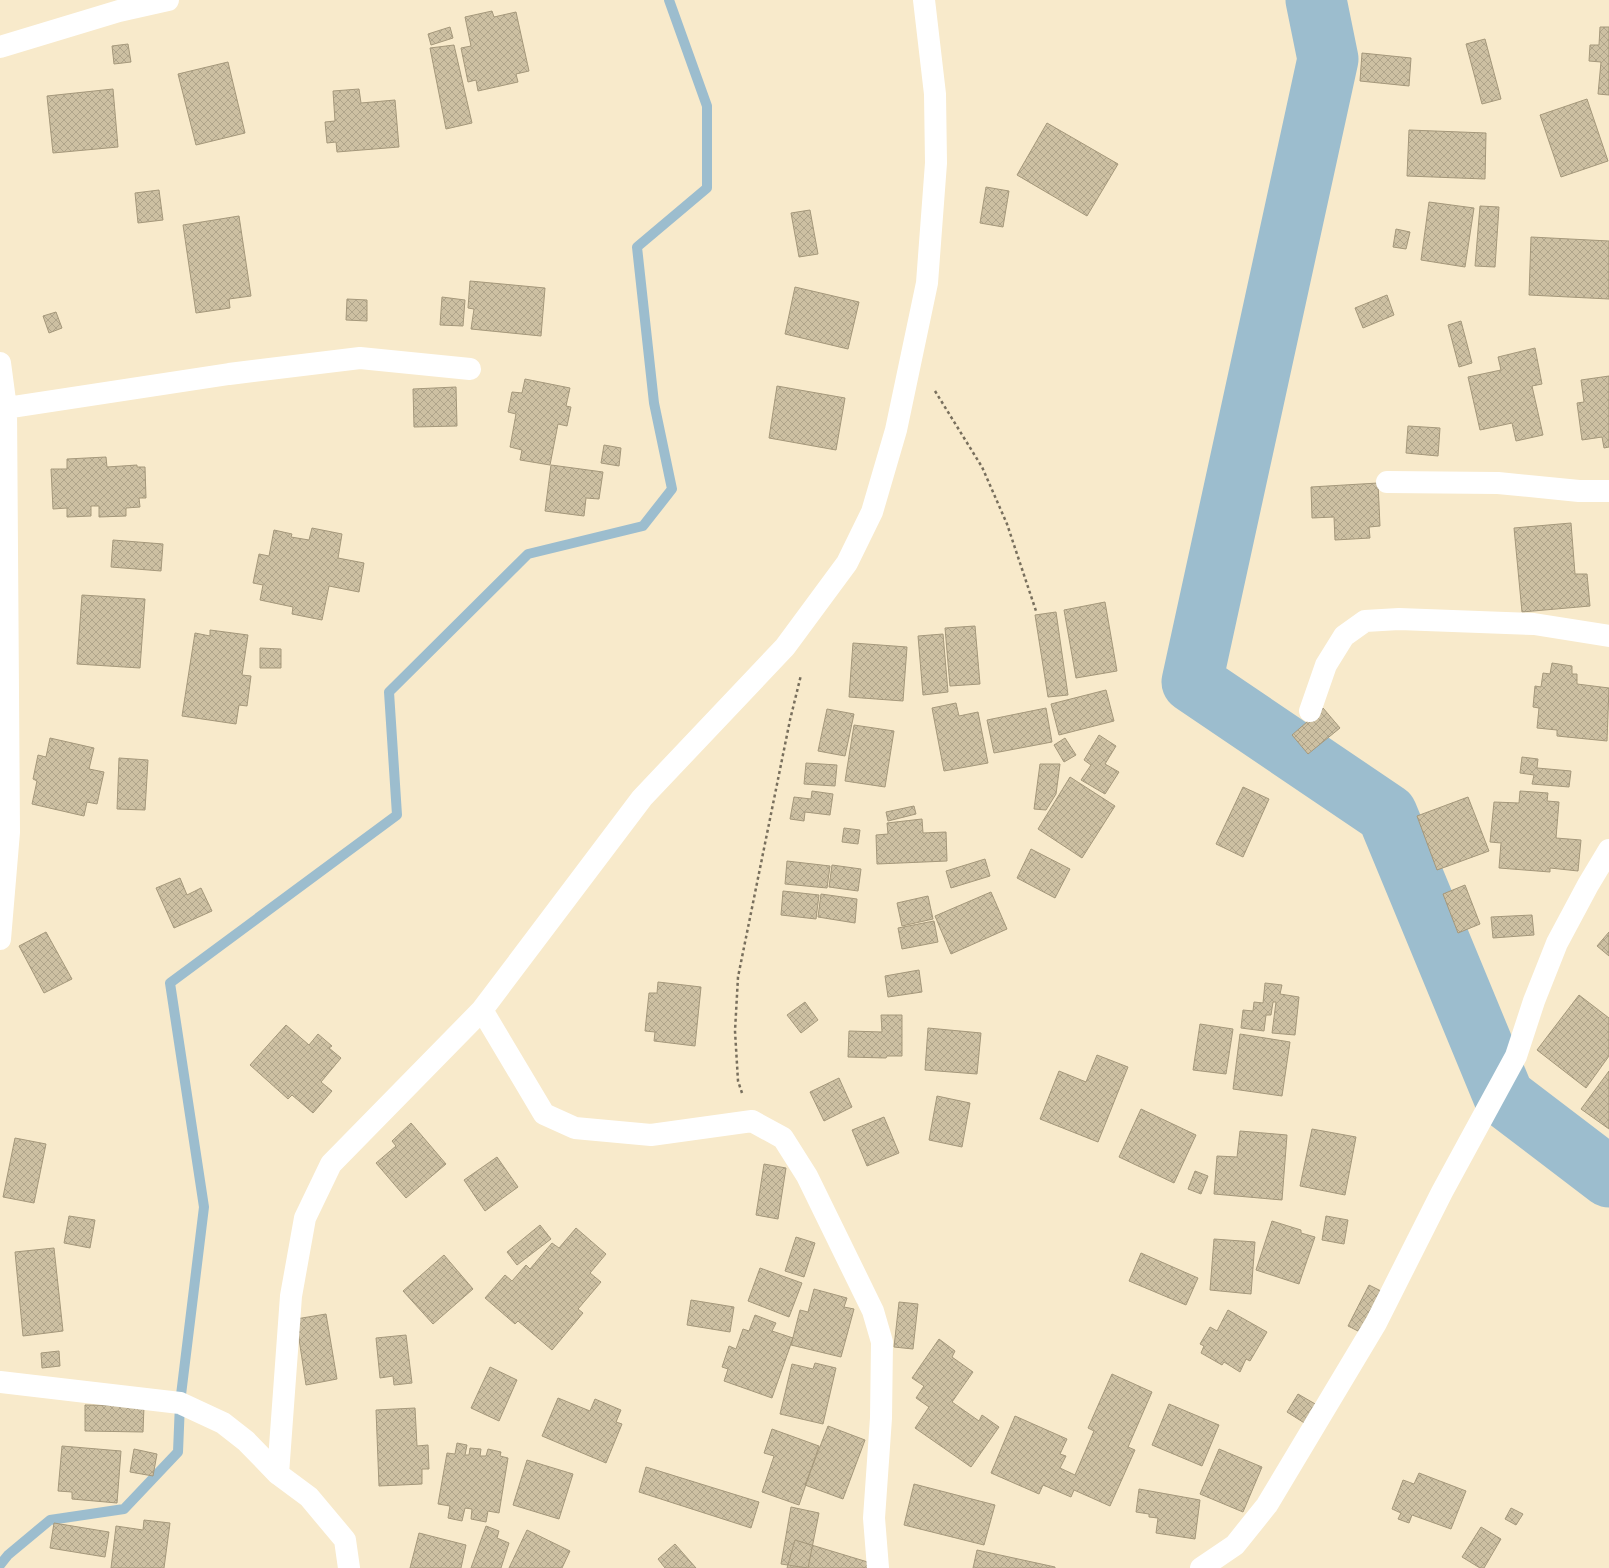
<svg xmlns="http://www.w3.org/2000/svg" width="1609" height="1568" font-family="Mulish,sans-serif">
  <defs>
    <pattern id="building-cross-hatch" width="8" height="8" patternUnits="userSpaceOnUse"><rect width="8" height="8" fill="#cdc0a2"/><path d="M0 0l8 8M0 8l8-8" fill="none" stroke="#afa48a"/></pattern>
  </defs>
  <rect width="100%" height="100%" fill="#f8eacb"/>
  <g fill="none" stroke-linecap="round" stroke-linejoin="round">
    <path stroke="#9cbdce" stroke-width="10" d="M0,1565L8,1555L50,1520L124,1509L178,1452L180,1403L204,1207L170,983L397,815L389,692L528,554L643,526L672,489L654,403L637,247L707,188V106L669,0"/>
    <path stroke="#9cbdce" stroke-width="61" d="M1316,0L1328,59L1192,682L1387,814L1504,1097L1609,1177"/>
  </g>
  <path fill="url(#building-cross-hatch)" stroke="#a5987b" d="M492,11L494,17L516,12L529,71L516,74L518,82L478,91L476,80L468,82L461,48L471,46L465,17Z
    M450,27L453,38L431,45L428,34Z
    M1600,27H1609V95L1598,94L1601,62L1589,61L1590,45H1599Z
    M1485,39L1501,99L1482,104L1466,44Z
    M128,44L131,62L114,64L112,46Z
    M454,45L472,123L446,129L430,48Z
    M1362,53L1411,58L1409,86L1360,81Z
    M228,62L245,133L196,145L178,74Z
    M113,89L118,147L53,153L47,96Z
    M359,89L361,103L395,100L399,147L337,152L336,142L327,143L325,122L335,121L333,91Z
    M1587,99L1608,161L1561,177L1540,115Z
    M1047,123L1118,164L1087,216L1017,175Z
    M1409,130L1486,133L1485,179L1407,176Z
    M986,187L1009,191L1003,227L980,223Z
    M159,190L163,220L138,223L135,193Z
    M1429,202L1474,208L1465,267L1421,260Z
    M1480,206L1499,207L1495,267L1475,266Z
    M810,210L818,254L799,257L791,213Z
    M239,216L251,296L229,299L230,308L196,313L183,225Z
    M1396,229L1410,232L1406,249L1393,247Z
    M1531,237L1609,241V299L1529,295Z
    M470,281L545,288L541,336L471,329L474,309L468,308Z
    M795,287L859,302L848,349L785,334Z
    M1387,295L1394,315L1363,328L1355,308Z
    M442,297L465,300L463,326L440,325Z
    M347,299L367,300V321L346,320Z
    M56,312L62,328L49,333L43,316Z
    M1461,321L1472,363L1459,367L1448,325Z
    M1535,348L1542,384L1532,386L1543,435L1516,441L1512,423L1480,430L1468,377L1501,370L1498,357Z
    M1609,376V447L1604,448L1602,437L1582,440L1577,403L1584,402L1581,380Z
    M525,379L570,388L566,406L571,407L567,426L558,424L550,465L520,460L522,450L510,447L516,414L508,412L512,392L522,393Z
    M777,386L845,398L836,450L769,438Z
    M456,387L457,426L414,427L413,389Z
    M1408,426L1440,428L1438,456L1406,453Z
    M604,445L621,448L619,466L601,463Z
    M106,457L107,467L137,465V467H145L146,498H139L140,507L126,508V516L99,517V506H91V516L67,517V508L53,509L51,469H67V459Z
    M551,465L603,472L599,499L586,498L584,516L545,511Z
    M1378,483L1380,526L1369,527L1370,538L1335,540L1334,517L1312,518L1311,487Z
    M1571,523L1575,574H1587L1590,606L1522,612L1514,528Z
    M312,528L342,534L338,558L364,563L359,592L329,586L322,620L292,614L293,607L260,600L263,585L253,583L259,554L269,556L274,530L292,534L291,537L309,540Z
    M113,540L163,544L161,571L111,567Z
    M82,595L145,599L140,668L77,664Z
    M1105,602L1117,671L1076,678L1064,610Z
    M1056,612L1068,695L1048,697L1035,615Z
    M975,626L980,684L950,686L945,628Z
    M210,630L248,635L242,675L251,676L247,706L239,705L236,724L182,716L195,633L210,636Z
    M943,634L948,692L923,695L918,636Z
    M853,643L907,647L903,701L849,697Z
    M260,648L281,649V668H260Z
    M1552,663L1572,666V674H1577V684L1609,688L1607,741L1557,736V730L1537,728L1539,708L1533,707L1535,686L1541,687L1543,673L1550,674Z
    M1106,690L1114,721L1059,735L1051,704Z
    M956,703L959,716L978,712L988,763L944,771L932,708Z
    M1046,708L1052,742L994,753L987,720Z
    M1323,708L1340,728L1308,754L1292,735Z
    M827,709L854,714L845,756L818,751Z
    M854,725L894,731L885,787L845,781Z
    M1099,735L1116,746L1105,764L1119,772L1105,794L1081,780L1091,765L1084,760Z
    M50,738L94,748L89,769L104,772L97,804L87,802L84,816L32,804L37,781L33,779L38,755L46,757Z
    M1065,738L1076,755L1064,762L1054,745Z
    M1522,757L1538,759L1537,768L1571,771L1569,787L1532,784L1534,775L1520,773Z
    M119,758L148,760L145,810L117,809Z
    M806,763L837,765L835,786L804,784Z
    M1040,764H1060L1056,794L1046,810L1034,809Z
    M1070,777L1115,806L1082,858L1038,829Z
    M1243,787L1269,799L1243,857L1216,844Z
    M812,791L833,794L830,815L805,812L804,821L790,819L794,797L811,799Z
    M1520,791L1548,793L1547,801L1559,802L1556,838L1581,840L1578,871L1550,868V872L1499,868L1501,843L1490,842L1494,802L1519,803Z
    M1468,797L1489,851L1437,870L1417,816Z
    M914,806L916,814L888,821L886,812Z
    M922,819L923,833L946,832L947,861L877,864L876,835L888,834L887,823Z
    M844,828L860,830L858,844L842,842Z
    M1031,849L1070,869L1055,898L1017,878Z
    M985,859L990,876L951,888L946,871Z
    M787,861L830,866L827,888L785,884Z
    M832,865L861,869L858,891L829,887Z
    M180,878L187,895L201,888L212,911L174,928L156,888Z
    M1465,885L1480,924L1458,933L1443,894Z
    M783,891L819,895L816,919L781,915Z
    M991,892L1007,929L951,954L935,916Z
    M821,894L857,899L855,923L818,917Z
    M928,896L933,919L902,926L897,903Z
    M1532,915L1534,935L1493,938L1491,917Z
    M934,921L938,942L902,949L898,928Z
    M46,932L72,979L44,993L19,946Z
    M1609,932V956L1597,946Z
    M919,970L922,992L888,997L885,976Z
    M658,982L701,987L695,1046L654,1041L655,1032L645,1031L649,993H657Z
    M1265,983L1282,985L1280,994L1299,997L1295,1035L1272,1033L1276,1002H1273L1271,1015H1266L1264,1031L1241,1028L1243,1010L1253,1011L1254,1002L1263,1003Z
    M1579,995L1609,1018V1056L1586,1088L1537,1050Z
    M805,1002L818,1020L801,1033L787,1015Z
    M881,1015H902V1056H887L886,1058L848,1057L849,1031L882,1032Z
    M1200,1024L1233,1029L1226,1074L1193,1070Z
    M286,1025L309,1045L318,1034L332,1046L329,1048L341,1058L321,1082L332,1091L313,1113L292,1095L288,1099L250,1065Z
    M928,1028L981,1033L977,1074L925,1070Z
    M1240,1034L1290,1042L1282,1096L1233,1089Z
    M1097,1055L1128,1067L1098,1142L1040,1119L1059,1071L1086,1082Z
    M1609,1071V1129L1581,1109Z
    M839,1078L852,1107L824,1121L810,1092Z
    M937,1096L970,1103L962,1147L929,1140Z
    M1141,1109L1196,1135L1174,1183L1119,1157Z
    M884,1117L899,1153L867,1166L852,1130Z
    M411,1123L446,1164L406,1198L376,1163L396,1146L392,1141Z
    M1312,1129L1356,1137L1345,1195L1300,1186Z
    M1240,1131L1287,1135L1282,1200L1214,1194L1217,1156L1237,1157Z
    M15,1138L46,1144L34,1203L3,1197Z
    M497,1157L518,1187L485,1211L464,1180Z
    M764,1164L786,1168L778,1219L756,1215Z
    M1195,1171L1208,1176L1201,1194L1188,1189Z
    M69,1216L95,1220L90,1248L64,1243Z
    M1326,1216L1348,1220L1344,1244L1322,1240Z
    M1272,1221L1301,1230V1233L1315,1237L1299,1284L1256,1270Z
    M540,1225L551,1239L517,1265L507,1252Z
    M576,1228L606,1254L590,1273L601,1282L578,1309L583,1313L552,1350L518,1321L515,1324L485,1298L505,1275L512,1281L526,1265L530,1269L552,1243L559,1248Z
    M796,1237L815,1243L804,1277L785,1271Z
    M1214,1239L1255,1242L1251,1294L1210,1290Z
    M54,1248L63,1331L23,1336L15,1252Z
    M1141,1253L1198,1278L1186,1305L1129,1281Z
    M444,1255L473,1289L433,1324L403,1291Z
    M760,1268L802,1283L789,1317L748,1301Z
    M1369,1285L1389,1295L1368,1336L1348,1326Z
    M814,1289L847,1298L844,1307L854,1309L841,1357L791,1345L800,1310L808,1312Z
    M691,1300L734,1307L730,1332L687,1325Z
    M899,1302L918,1304L913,1349L894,1347Z
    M1228,1310L1267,1332L1250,1361L1246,1359L1240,1372L1224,1362L1222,1365L1201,1353L1204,1346L1200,1344L1210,1327L1217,1331Z
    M326,1314L337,1379L306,1385L296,1319Z
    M755,1315L776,1323L772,1331L793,1338L772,1398L724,1381L728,1369L722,1367L729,1346L736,1349L743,1329L749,1331Z
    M406,1335L412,1383L394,1385L393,1376L380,1378L376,1338Z
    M939,1339L955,1351L952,1357L973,1372L952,1402L979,1421L982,1415L999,1427L971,1467L915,1428L929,1407L916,1398L924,1386L912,1378Z
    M59,1351L60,1366L42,1368L41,1353Z
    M815,1363L836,1368L823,1424L780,1414L792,1364L813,1369Z
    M490,1367L517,1380L499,1421L471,1408Z
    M1112,1374L1152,1392L1128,1447L1135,1450L1110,1506L1074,1490L1071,1497L1043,1485L1039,1494L991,1473L1015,1416L1067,1439L1060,1454L1066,1456L1060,1468L1075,1475L1094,1431L1088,1428Z
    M1298,1394L1317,1405L1306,1424L1287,1412Z
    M558,1398L590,1411L595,1399L621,1410L616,1422L622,1424L606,1463L542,1436Z
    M1169,1404L1219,1425L1202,1466L1152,1445Z
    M85,1405L144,1406L143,1432L85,1431Z
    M415,1408L417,1446L428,1445L429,1469H422V1484L379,1486L376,1410Z
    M828,1426L865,1440L843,1499L805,1485Z
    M772,1429L819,1446L799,1505L762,1492L774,1456L764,1453Z
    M457,1443L467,1445L465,1455H469L470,1448L481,1449L480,1456H486L488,1449L501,1452L500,1456L508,1458L499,1513L488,1511L486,1522L471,1519L472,1509L465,1508L462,1521L448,1518L450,1506L438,1504L447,1453L455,1454Z
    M62,1446L121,1451L117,1503L72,1499V1492L58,1491Z
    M134,1449L157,1454L153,1476L130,1472Z
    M1219,1449L1262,1467L1243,1512L1200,1494Z
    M527,1460L573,1474L559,1519L513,1505Z
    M646,1467L759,1502L751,1528L639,1492Z
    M1419,1473L1466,1491L1451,1529L1412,1515L1409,1523L1398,1519L1401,1513L1392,1509L1403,1480L1414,1484Z
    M914,1484L995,1505L984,1545L904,1525Z
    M1139,1489L1200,1500L1195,1539L1156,1533L1158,1518L1149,1517V1514L1136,1512Z
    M791,1507L819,1513L808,1568L781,1564Z
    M1511,1508L1523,1514L1516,1525L1505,1519Z
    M144,1520L170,1523L164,1568H111L116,1526L143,1530Z
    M54,1523L109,1532L105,1557L50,1548Z
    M486,1526L499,1531L497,1538L509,1543L501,1568H471Z
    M1481,1527L1501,1539L1484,1568H1480L1462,1557Z
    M527,1530L570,1551L562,1568H509Z
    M419,1533L466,1545L461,1568H410Z
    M795,1540L871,1563L870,1568H787Z
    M675,1544L696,1568H665L658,1559Z
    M977,1550L1055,1567V1568H973Z"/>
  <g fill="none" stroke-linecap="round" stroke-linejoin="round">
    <path stroke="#786f5d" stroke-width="2.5" stroke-dasharray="3 3" stroke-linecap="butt" d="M935,391L982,467L1007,524L1036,611
      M742,1093L738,1081L735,1031L738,977L790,720L801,675"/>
    <path stroke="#fff" stroke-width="22" d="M0,47L119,11L168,0
      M0,363L6,408L9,832L0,939
      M6,408L229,374L360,358L470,369
      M1387,482L1498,483L1579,491H1609
      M1310,711L1326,665L1344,636L1365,621L1399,619L1534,624L1609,636
      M482,1010L544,1114L575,1128L651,1135L752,1121L783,1138L807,1176L873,1311L882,1342L881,1418L874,1518L878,1568
      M0,1382L180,1403L223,1423L246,1441L278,1474L309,1497L345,1540L349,1568
      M278,1474L291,1296L305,1218L331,1164L482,1010L642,798L785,647L847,563L872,512L896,430L927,283L936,163L935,94L924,0
      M1201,1568L1235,1545L1267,1505L1376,1323L1442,1192L1516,1056L1534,1001L1557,943L1588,885L1609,850"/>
  </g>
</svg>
